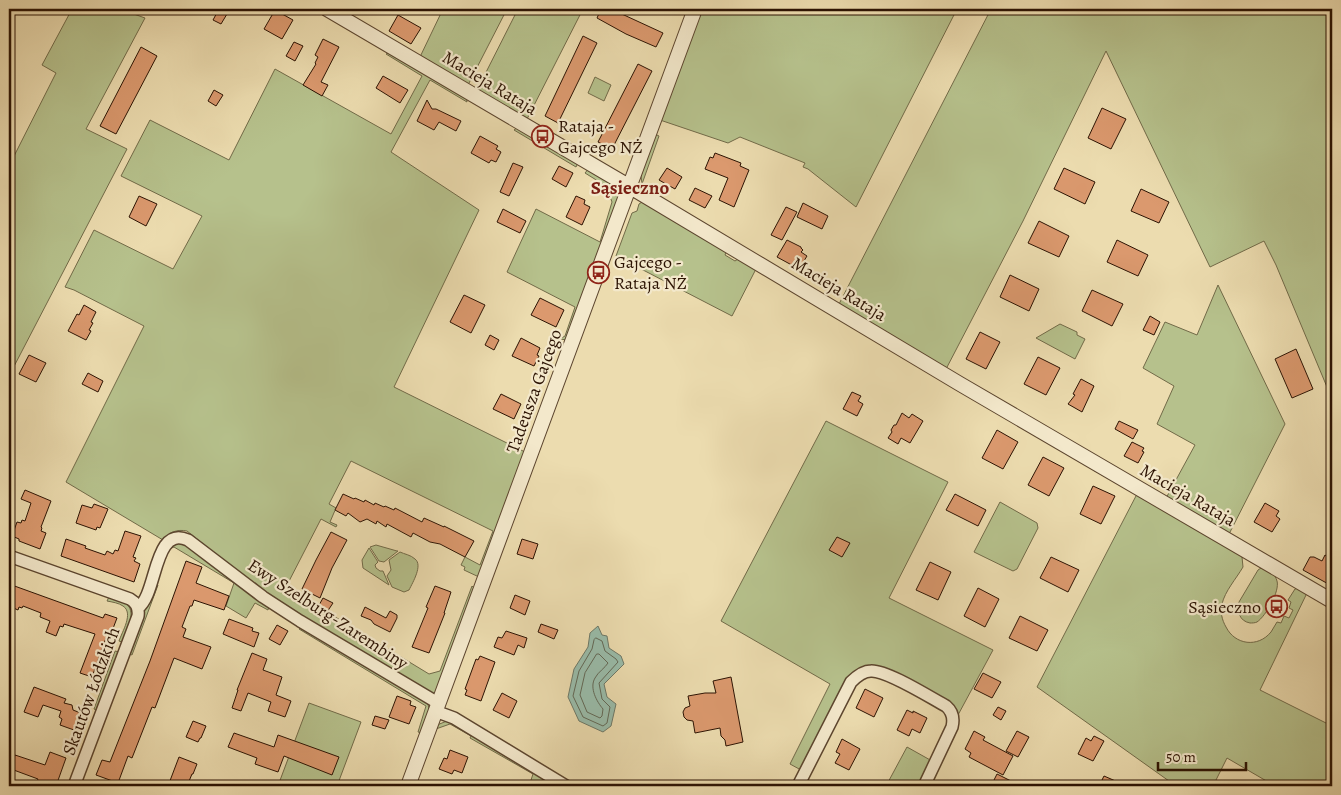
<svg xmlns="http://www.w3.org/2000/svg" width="1341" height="795" font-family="Alegreya,serif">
  <rect width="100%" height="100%" fill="#ecdcaf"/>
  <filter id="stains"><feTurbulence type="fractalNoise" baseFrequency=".004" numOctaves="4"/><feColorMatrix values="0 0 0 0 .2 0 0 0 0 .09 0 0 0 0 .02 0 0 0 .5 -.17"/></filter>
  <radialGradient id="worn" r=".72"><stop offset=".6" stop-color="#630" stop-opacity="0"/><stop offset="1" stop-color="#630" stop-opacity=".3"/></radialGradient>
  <path fill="#b6c18c" stroke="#716a48" d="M72,9H120L145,18L86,129L127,149L9,376V166L56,73L42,65Z
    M443,9H507L468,85L419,59Z
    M518,9H583L526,121L476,92Z
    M701,9H957L856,207L808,169L803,167L805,163L740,137L728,143L660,120Z
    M991,9H1332V399L1276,265L1264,241L1210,267L1106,51L1023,221L945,371L838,306Z
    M390,52L466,96L467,102L430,80L391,152L479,210L394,387L525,452L479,577L464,570L465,567L461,565L465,557L480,565L493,531L351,461L329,504L336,508L330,522L337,525L336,527L321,519L286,587L429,674L440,671L472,586L475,589L435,694L432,695L279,604L187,531C177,529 169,532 163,540L66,482L144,326L74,290L65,287L94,230L173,269L202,216L121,176L150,120L229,160L275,69L391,134L422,76L386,54Z
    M595,77L611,85L604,101L588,93Z
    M518,127L579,161L576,167L514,130Z
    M657,135L659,136L642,184L641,176L653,137Z
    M590,167L616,184L621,194L588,279L567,340L560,339L565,336L575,307L507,272L536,209L600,242L612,202L606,186L585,173Z
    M642,202H648L727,250L725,255L735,261L741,257L757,267L732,316L616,256L632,213L637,211L639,204Z
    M1218,285L1285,424L1228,536L1165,500L1195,445L1157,424L1174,386L1143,368L1165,322L1197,335Z
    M1060,324L1077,332V335L1085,339L1075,359L1036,338Z
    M826,421L948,482L889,598L993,650L958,715L957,711L862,669L801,770L790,764L830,684L721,621Z
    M1094,469L1239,552L1242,557L1243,567C1236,579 1225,591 1222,604C1220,612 1222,620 1226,627C1235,645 1258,648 1271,632C1273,629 1275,625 1277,622L1281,623L1284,616L1289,618L1293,610L1289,608L1291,602L1288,600L1295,589L1298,588L1307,593L1260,690L1332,726V786H1275L1227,758L1213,786H1176L1037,687L1137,494L1093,470Z
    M1000,502L1037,523L1038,528L1017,569L1013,571L974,552Z
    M170,543H183L269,606L268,610L255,603L246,618L226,606L234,583L174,547L166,550Z
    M376,545L397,551H398L384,562L379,561L370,547Z
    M369,548L378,562L375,565L376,568L380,571H383L389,585L363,568L362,560Z
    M400,552C404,554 411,555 415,559C423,565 413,582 409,590L404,592L392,587L387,576L391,570L389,560Z
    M1264,567C1270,571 1275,574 1277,581C1280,591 1266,616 1257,622C1255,623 1252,623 1250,623C1239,621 1237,611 1239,602L1258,570L1261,568Z
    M154,584L158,585L132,655L127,653Z
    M109,597C114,599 120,600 124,602C139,611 126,631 122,642L119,641C122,632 134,613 123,606C119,603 112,602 107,601Z
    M302,627L424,701L428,704L429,709L422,733L418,732L426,706L299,629Z
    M115,651L119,652L96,710L94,709Z
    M309,703L361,722L337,786H288L279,783Z
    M447,721L452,722L558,786H529L533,774L470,738L471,736L450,724L433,730L437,725Z
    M907,747L932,761L920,784L923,786H886Z"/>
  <path fill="#99bcaa" stroke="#6d7867" d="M598,626L602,635L607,636L609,648L621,656L624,664L604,684L607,697L616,704L611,726L603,732L579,721L568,697L574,669L588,647L590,633Z"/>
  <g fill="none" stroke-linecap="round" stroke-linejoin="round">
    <path stroke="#626856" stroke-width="1" d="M596,638L602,641L605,651L616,659L618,662L599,683L602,699L610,707L607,723L603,726L583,717L573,696L579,671L592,649L594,640Z
      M597,654H599L608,663C605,668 598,672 595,678C589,688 597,702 603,709L602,716L600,718L587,712L580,695L585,673Z"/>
  </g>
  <path fill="#db996e" stroke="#2c1303" d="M219,9H230L221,24L213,20Z
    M601,9H611L663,33L656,47L626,34L597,18Z
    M275,10L293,20L282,39L264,29Z
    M398,15L421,28L411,44L389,31Z
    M583,36L597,43L558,123L545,116Z
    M323,39L339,47L321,82L328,85L322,96L303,85L316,64L315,63L318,57L315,55Z
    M294,42L303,46L295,61L286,56Z
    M141,47L157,56L116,134L100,126Z
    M638,64L652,71L612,149L598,142Z
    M383,76L408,90L400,103L376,88Z
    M214,90L223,95L216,106L208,101Z
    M427,100L432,109H436L461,121L456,131L439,122L434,130L417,121Z
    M1102,108L1126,119L1111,149L1088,138Z
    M480,136L498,146L496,149L501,152L496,162L491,160L489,163L471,153Z
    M715,153L741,163L740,166L749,170L734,207L719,200L728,178L705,169L710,157L713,158Z
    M513,163L523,167L509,196L500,192Z
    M559,166L573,173L566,187L552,179Z
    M667,168L682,177L675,189L659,180Z
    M1064,168L1095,182L1085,204L1054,189Z
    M695,188L712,196L705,208L689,200Z
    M1141,189L1169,202L1159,223L1131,211Z
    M139,196L157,204L146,226L129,217Z
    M576,196L585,200L584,204L590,207L582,225L566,217Z
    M803,203L828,216L822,229L797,217Z
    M786,207L797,212L782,240L771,235Z
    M503,209L526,221L520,233L497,222Z
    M1039,221L1069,236L1059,257L1028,243Z
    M787,240L801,247V248L803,250L801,252L807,256L799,269L777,257Z
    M1117,240L1148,255L1138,276L1107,262Z
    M1010,275L1039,289L1029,311L1000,297Z
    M1092,290L1123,304L1112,326L1082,311Z
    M464,295L485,305L471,333L450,322Z
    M540,298L564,310L556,327L531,315Z
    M84,305L96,312L91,322L93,323L89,330L91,331L86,340L68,331L77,314L79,315Z
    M1150,316L1160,322L1154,335L1143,330Z
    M980,332L1000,342L986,369L966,359Z
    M490,335L499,340L494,350L485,345Z
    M521,338L540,348L537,355L539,356L534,366L512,356Z
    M1296,349L1313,389L1292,398L1275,359Z
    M29,355L46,363L36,382L19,374Z
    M1038,357L1060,368L1046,395L1024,384Z
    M88,373L103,381L98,392L82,384Z
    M1081,379L1094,386L1082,412L1068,404L1075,395L1073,394Z
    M852,392L861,396L858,401L863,404L857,416L843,409Z
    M501,394L521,404L514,419L493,409Z
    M902,413L909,418L912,414L923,421L910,443L901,438L898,444L888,438L892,432L891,430L894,425H896Z
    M1119,421L1138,430L1133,439L1115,429Z
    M997,430L1018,442L1003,469L982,458Z
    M1132,442L1144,448L1142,451L1144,452L1138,463L1124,456Z
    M1043,457L1064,468L1049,496L1028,485Z
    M1093,486L1115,496L1101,524L1080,514Z
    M25,490L51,501L41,527L42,528L41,531L46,533L40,549L19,541V539L12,536L17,522L21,523L22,520L25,521L31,503L21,499Z
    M343,494L354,499L355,498L364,502L365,500L374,505L375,503L384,507L385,506L394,510L395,508L422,522L424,518L444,527V526L474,541L465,557L440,544L430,542L413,533L411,537L387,524L386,527L377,521L376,524L367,519L360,522L348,513L346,516L335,510Z
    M955,494L986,510L978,526L946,510Z
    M1265,503L1279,511L1276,516L1280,519L1272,532L1254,522Z
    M94,504L108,509L100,528L97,527L96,530L76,523L82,505L92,508Z
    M125,531L141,536L133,557L136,558L134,561L140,564L134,582L61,556L66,539L86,546L85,548L105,555L107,551L113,554L115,550L118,551Z
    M331,532L347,540L332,568L320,598L302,589L316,560Z
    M837,537L850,543L842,557L829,550Z
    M522,539L538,544L533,559L517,554Z
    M1325,555L1332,559V586L1303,570L1310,557H1314L1322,561Z
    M1051,557L1079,570L1068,592L1040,578Z
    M186,561L202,567L196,583L229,596L224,610L194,600L192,606H190L182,627L186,629L183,637L211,647L202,669L174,658L155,708L152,707L132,758L128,756L118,783L96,775L102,760L110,762L150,661Z
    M930,562L951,572L938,600L916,590Z
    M9,584L103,618L105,614L117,618L109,639L106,638L92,677L80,673L95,634L64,624L63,627L60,626L56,636L46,632L50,621L40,617L41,613L23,606L22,608L19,607L18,610L9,606Z
    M435,586L451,592L444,613H445L429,653L412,647L428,608L426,607Z
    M978,588L999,599L985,627L964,616Z
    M515,595L530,601L525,615L510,608Z
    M323,598L333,603L327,612L318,607Z
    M365,607L386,618L390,611L397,615V618L390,632L374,624L371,620L361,616Z
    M1020,616L1048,630L1037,651L1009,638Z
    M229,619L253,628L252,631L259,633L254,647L223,634Z
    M541,624L558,630L554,639L538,632Z
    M277,625L288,631L280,645L269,639Z
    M506,631L527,638L524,648L518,645L514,655L494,647L498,637L502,638Z
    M252,653L267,659L263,670L282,677L276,695L291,701L285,717L268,711L271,702L248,693L241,711L232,708L238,690H237Z
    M480,656L495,662L481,701L465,695L467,690L465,689L476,659L478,660Z
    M983,673L1001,682L992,698L974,689Z
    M731,677L743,742L726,746L725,740L721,736L720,728L695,733L693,721L687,720L684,717L683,712L685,708L690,706L688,696L705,693H716L713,681Z
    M34,687L66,699L64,703L72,705L73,710L83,714L79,724L77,723L74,730L60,725L62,719L59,717L61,711L43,705L38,717L24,712Z
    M865,689L883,698L874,717L856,708Z
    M502,693L517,701L509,718L493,710Z
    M397,696L411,701L410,705L416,707L409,724L389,717Z
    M998,707L1006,711L1001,720L993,715Z
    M907,710L913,713V711L927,718L920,733L912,729L909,736L897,730Z
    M375,716L389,720L385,729L372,725Z
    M193,721L206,726L201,738H200L198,742L186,737Z
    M974,731L985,737L983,740L1013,756L1003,775L969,757L971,753L965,749Z
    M1017,731L1029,737L1018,757L1006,751Z
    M234,733L274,747L278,735L339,757L332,775L284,756L278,772L255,764L257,758L228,747Z
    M1094,736L1104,741L1093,761L1078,754L1086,738L1091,741Z
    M842,739L860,749L849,770L835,763L840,754L836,752Z
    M450,750L468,757L462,773L454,770L452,774L439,769L444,758L447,759Z
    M50,752L66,758L56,786H35L38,779L11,769L15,755L45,765Z
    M179,757L197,764L193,774H192L187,786H168Z
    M997,774L1021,786H991Z
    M1104,776L1127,786H1099Z"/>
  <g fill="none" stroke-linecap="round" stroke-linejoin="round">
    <defs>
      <path id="minor" d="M9,556L130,599C137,603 139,609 138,616L74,786
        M138,608C158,593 153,525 188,540L263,597L300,621L438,703
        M435,711L454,718L566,786
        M798,786L851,682C857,676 863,671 871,671C887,670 931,698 946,706C953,712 954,719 952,727L926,782"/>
      <path id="tertiary" d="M327,9L637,191L960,384L1332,601
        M408,786L695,9"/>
    </defs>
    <use href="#minor" stroke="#5c452e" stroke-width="14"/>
    <use href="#tertiary" stroke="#5c452e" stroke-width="16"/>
    <use href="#minor" stroke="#f3e8cb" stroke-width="11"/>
    <use href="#tertiary" stroke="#f3e8cb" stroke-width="14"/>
  </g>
  <defs>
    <symbol id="bus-ring" viewBox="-11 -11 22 22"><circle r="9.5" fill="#f3e8cb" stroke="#8f2418" stroke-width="1.5"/><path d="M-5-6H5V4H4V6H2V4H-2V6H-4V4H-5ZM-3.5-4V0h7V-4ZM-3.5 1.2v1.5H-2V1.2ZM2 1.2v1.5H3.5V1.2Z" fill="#8f2418"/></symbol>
  </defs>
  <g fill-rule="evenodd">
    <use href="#bus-ring" x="530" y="124" width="25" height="25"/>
    <use href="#bus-ring" x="586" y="260" width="25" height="25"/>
    <use href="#bus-ring" x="1264" y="594" width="25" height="25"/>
  </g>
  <g text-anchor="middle" stroke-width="4.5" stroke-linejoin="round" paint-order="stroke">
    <g font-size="18" fill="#2c1303" stroke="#f3e8cb">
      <text transform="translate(490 83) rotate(31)" y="6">Macieja Rataja</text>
      <text transform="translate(839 289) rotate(31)" y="6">Macieja Rataja</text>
      <text transform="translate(534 391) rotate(-70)" y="6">Tadeusza Gajcego</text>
      <text transform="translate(1188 495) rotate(30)" y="6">Macieja Rataja</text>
      <text transform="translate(328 614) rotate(33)" y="6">Ewy Szelburg-Zarembiny</text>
      <text transform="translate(91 691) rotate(-70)" y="6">Skautów Łódzkich</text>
    </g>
    <g font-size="18" fill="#2c1303" stroke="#f3e8cb" text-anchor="start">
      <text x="558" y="132">Rataja -<tspan x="558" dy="21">Gajcego NŻ</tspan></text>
      <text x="614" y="268">Gajcego -<tspan x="614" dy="21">Rataja NŻ</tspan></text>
      <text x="1261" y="613" text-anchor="end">Sąsieczno</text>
    </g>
    <g font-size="19" font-weight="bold" fill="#7a1f14" stroke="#f3e8cb">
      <text x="630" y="194">Sąsieczno</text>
    </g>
  </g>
  <rect width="1341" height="795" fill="none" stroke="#ecdcaf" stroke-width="30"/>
  <rect x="10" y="10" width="1321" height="775" fill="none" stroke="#2c1303" stroke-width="2.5"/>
  <rect x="15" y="15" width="1311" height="765" fill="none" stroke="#2c1303"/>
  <path d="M1158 762v8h88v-8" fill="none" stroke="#2c1303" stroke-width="2.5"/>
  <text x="1166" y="762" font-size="15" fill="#2c1303" stroke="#f3e8cb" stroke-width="4" paint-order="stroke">50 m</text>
  <rect width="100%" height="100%" filter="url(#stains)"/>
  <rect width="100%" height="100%" fill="url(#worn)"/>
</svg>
